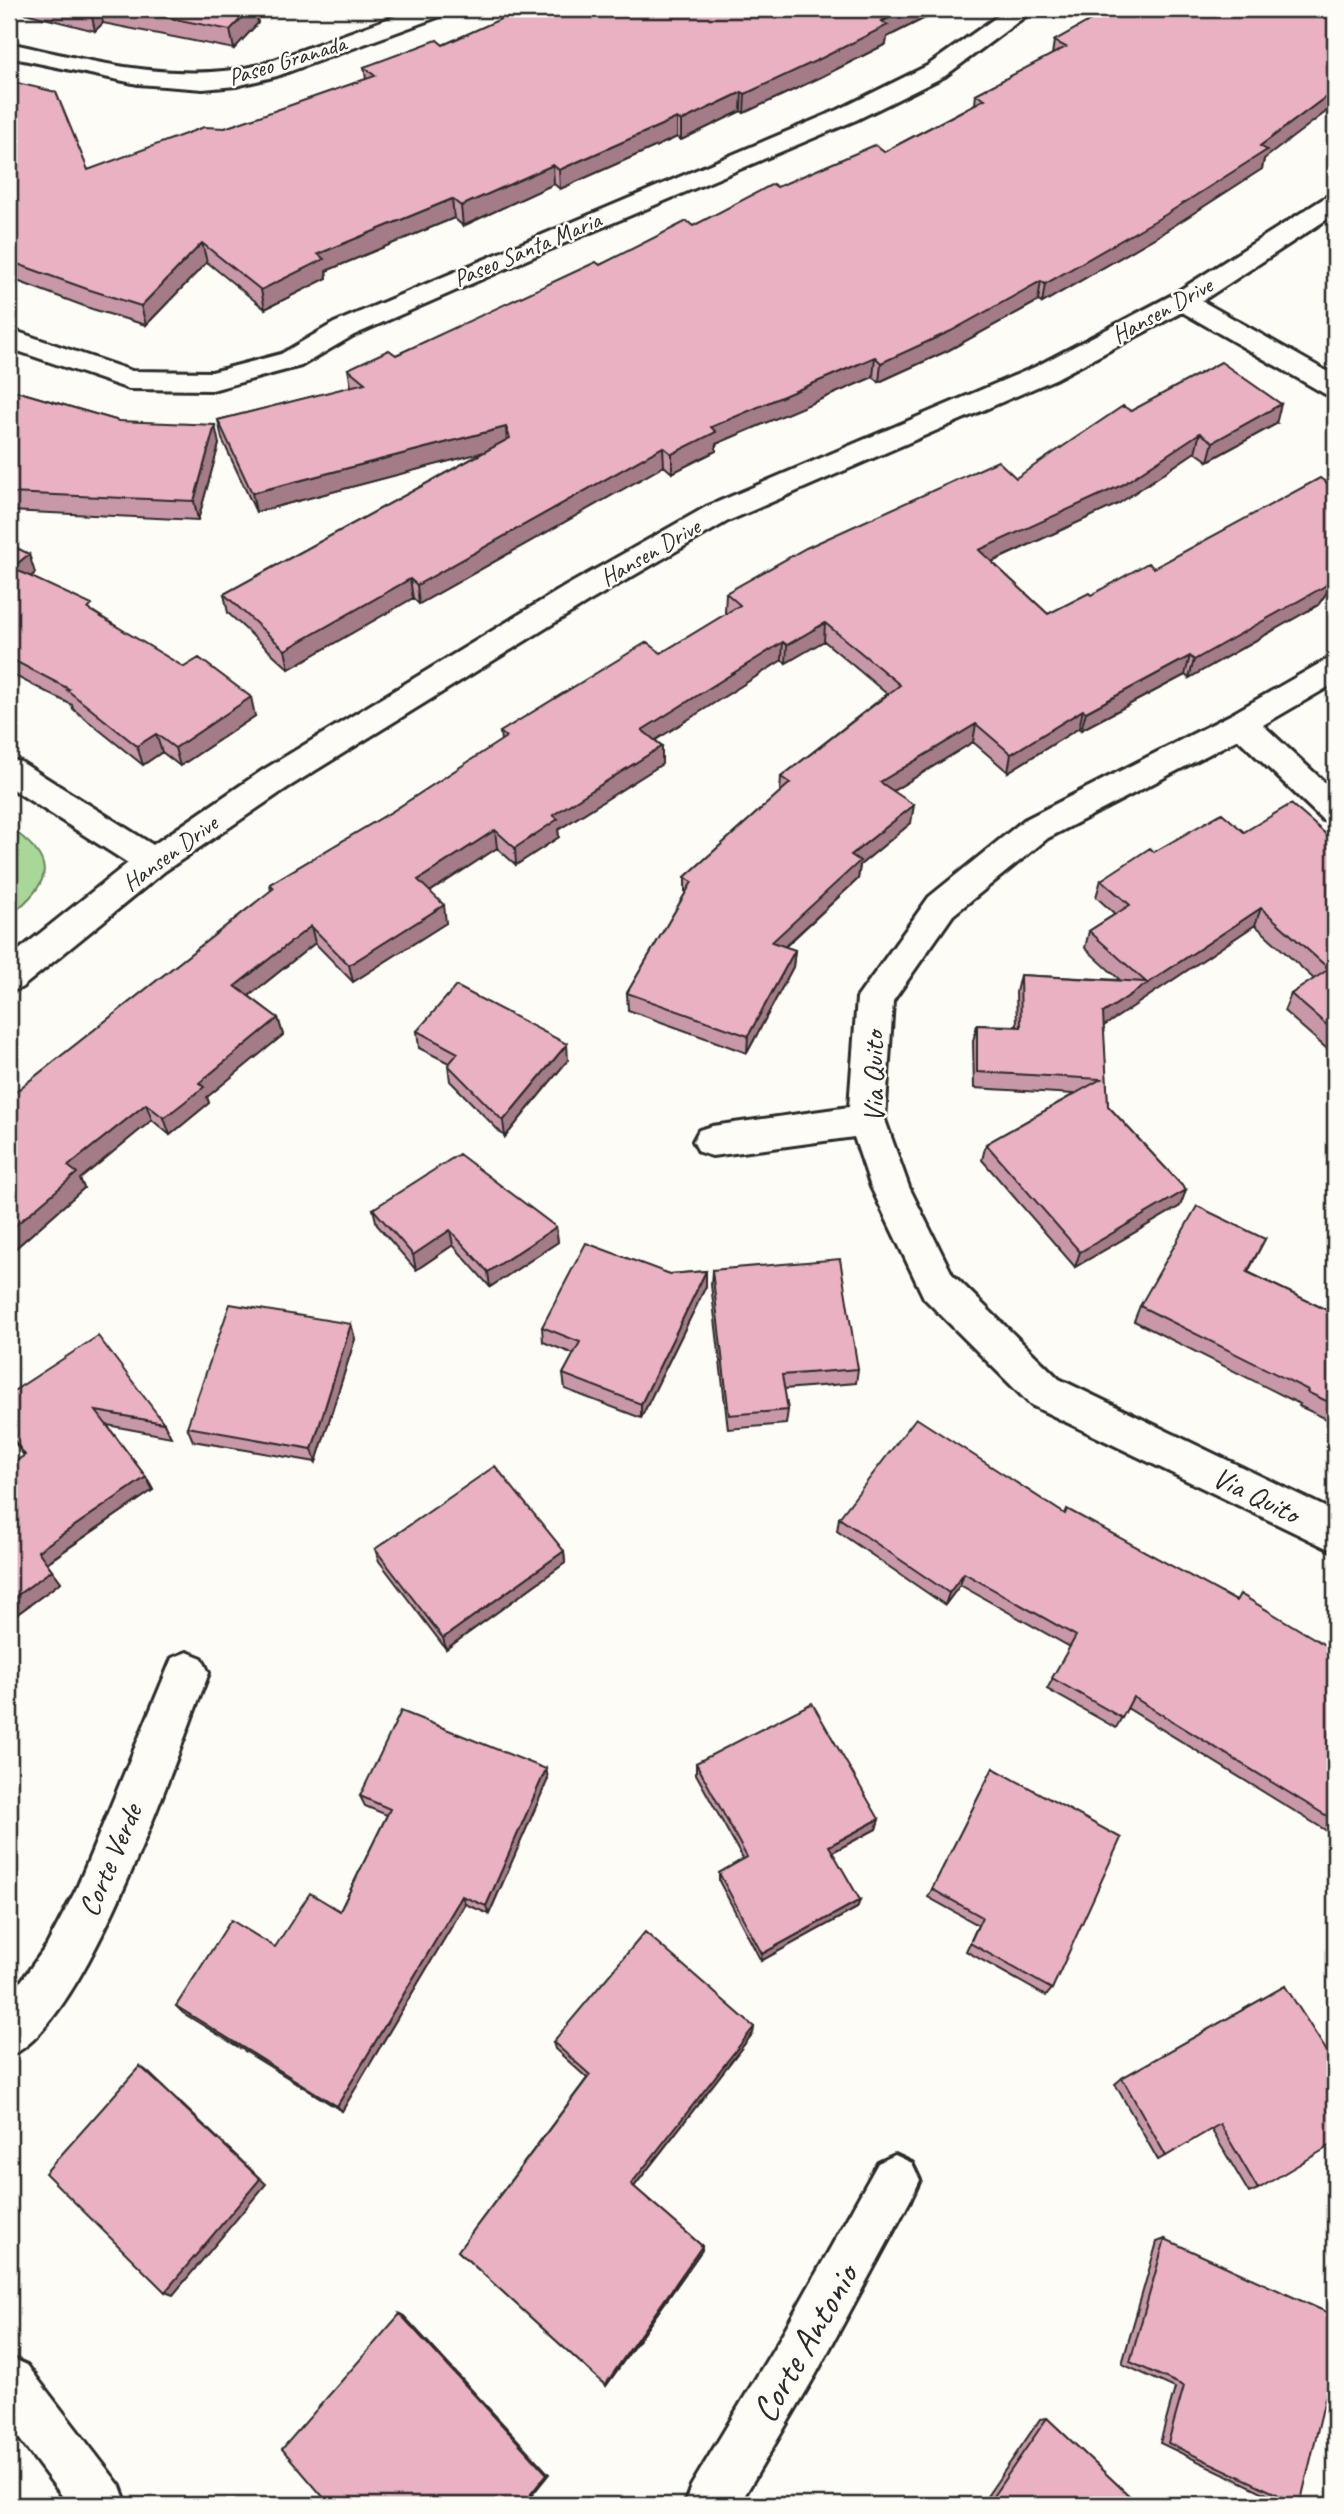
<svg xmlns="http://www.w3.org/2000/svg" width="1344" height="2514" font-family="Caveat,sans-serif">
  <rect width="100%" height="100%" fill="#fdfcf7"/>
  <filter id="ink" filterUnits="userSpaceOnUse"><feTurbulence type="fractalNoise" baseFrequency=".0143" numOctaves="2"/><feDisplacementMap in="SourceGraphic" scale="14" xChannelSelector="R" yChannelSelector="G"/><feConvolveMatrix kernelMatrix="1 2 1 2 8 2 1 2 1" color-interpolation-filters="sRGB"/></filter>
  <g filter="url(#ink)">
    <path fill="#a8d898" stroke="#6a8262" stroke-width="2" d="M9,827C56,859 55,881 9,916Z"/>
    <g fill="none" stroke-linecap="round" stroke-linejoin="round">
      <defs>
        <path id="street" d="M415,9H449L446,14L277,76L236,86L203,89L138,84L9,57V43C92,61 175,85 260,65Z
          M1008,9H1035L945,76L856,120L546,251L354,335L301,366L212,390L129,389L9,348V329L132,371L212,372L281,354L334,323L838,110L927,66Z
          M1335,195V214L1202,301L1335,376V397L1325,394L1182,312L1055,379L728,521L588,602L287,788L165,871L21,988L9,992V958L128,863L9,787V759L21,762L153,845L263,770L566,586L706,507L1035,367L1172,295L1326,197Z
          M1335,658V683L1263,725L1335,792V823L1323,820L1238,739L1048,838L953,915L893,1001L885,1120L909,1187L952,1274L1059,1379L1335,1512V1552L1031,1405L924,1298L871,1187L854,1137L712,1156L699,1152L693,1141L699,1130L712,1126L849,1107L857,998L929,897L1024,820L1230,715L1324,661Z
          M187,1652L202,1658L209,1673C176,1755 87,2026 9,2056V1998L47,1945L76,1890L172,1658Z
          M895,2155L912,2163L920,2180L912,2197L816,2374L739,2505H684L691,2486L780,2338L878,2163Z
          M9,2357L27,2365L120,2486L127,2505H69L9,2425Z"/>
      </defs>
      <use href="#street" stroke="#2b2b2b" stroke-width="6"/>
      <use href="#street" fill="#fdfcf7" fill-rule="evenodd"/>
    </g>
    <path fill="#c998a8" stroke="#2b2b2b" stroke-width="2" d="M9,9H256L258,23L234,49L103,23L95,31Z
      M523,9H943L887,37L886,44L821,77L744,113L741,111L681,140L677,137L560,189L554,184L463,226L454,218L326,271L327,278L265,309L207,262L146,325L92,309L9,278V81L88,170L225,128L366,79L364,67L443,45Z
      M1097,9H1335L1264,159L1262,169L1161,234L1042,303L1038,301L949,350L879,382L873,377L716,444V451L672,473L664,466L419,604L413,598L289,669L228,613L224,594L486,451L256,512L222,439L218,420L351,387L348,369L396,355L600,265L693,226L777,187L884,152L975,104L976,94L1052,55L1054,41L1095,18Z
      M1335,313V337L1328,333L1334,314Z
      M9,389L119,421L219,444L198,520L9,511Z
      M1131,411L1276,424L1208,461L1195,452L1118,504L992,562L1048,614L1154,568L1335,483V581L1318,605L1189,678L1185,675L1081,730L1079,728L1008,772L973,742L893,791L911,823L860,865L858,879L785,947L795,950L793,967L747,1053L628,1010L627,993L685,894V877L780,792L781,777L887,694L824,641L786,663L782,660L655,740L662,746V764L558,830L559,837L516,865L497,848L430,892L446,923L353,982L315,943L249,996L278,1018L283,1035L207,1097L209,1103L170,1135L152,1120L80,1179L84,1188L9,1254V1097L271,891L270,884L393,811L501,741L500,732L661,653L727,614L725,612L726,593L1016,478Z
      M9,544L35,573L31,577L94,612L255,716L180,766L162,752L143,765L73,709L72,705L9,673Z
      M1244,832L1335,842V1056L1284,1011L1291,994L1314,979L1255,925L1103,1026L1108,1106L1186,1190L1180,1206L1075,1267L982,1160L986,1144L1074,1094L974,1088L973,1041L977,1025L1017,1026L1016,992L1020,975L1120,980L1085,948L1089,931L1115,914L1096,897L1101,880L1154,852Z
      M417,1031L568,1060L505,1137L450,1081L448,1065L449,1063L419,1048Z
      M373,1209L556,1227L558,1242L490,1287L453,1245L416,1270L377,1225Z
      M1265,1239L1248,1272L1335,1314V1423L1299,1406L1300,1404L1134,1321L1140,1306Z
      M712,1270L858,1369L856,1383L784,1389L788,1410L786,1424L728,1429L711,1285Z
      M706,1271V1286L641,1418L565,1389L563,1374L574,1354L543,1342L542,1327L670,1274Z
      M351,1324L355,1339L316,1462L193,1441L187,1427Z
      M9,1394L164,1423L171,1437L107,1425L146,1477L153,1490L47,1563L61,1582L9,1620V1466L24,1456L9,1434Z
      M1065,1514L1335,1651V1836L1127,1708L1116,1728L1047,1689L1070,1647L960,1585L945,1605L837,1531L839,1518Z
      M375,1549L564,1551L565,1563L446,1649L379,1561Z
      M696,1763L879,1819L876,1829L832,1852L860,1900L857,1908L761,1961L719,1881V1873L743,1859L696,1774Z
      M993,1768L1052,1989L1046,1996L966,1951L978,1925L928,1897Z
      M546,1769L548,1779L489,1914L465,1904L342,2111L183,2013L176,2006L275,1947L340,1911L387,1815L365,1806L360,1796Z
      M1285,1986L1258,2189L1249,2193L1211,2129L1158,2160L1115,2084L1122,2078Z
      M754,2027L753,2033L634,2187L702,2246V2250L606,2386L458,2251L587,2078L555,2049L553,2042Z
      M1165,2239L1300,2505H1289L1160,2443L1175,2388L1122,2364L1157,2242Z
      M1047,2418L1139,2505H981L1040,2419Z"/>
    <path fill="#a47c88" stroke="#2b2b2b" stroke-width="2" d="M94,9H100L103,23L95,31L91,12Z
      M250,9H256L258,23L234,49L230,30Z
      M906,9H943L887,37L886,44L821,77L744,113L745,94Z
      M1335,90V105L1264,159L1262,169L1161,234L1042,303L1045,284L1260,146Z
      M742,92L741,111L681,140V121Z
      M677,118V137L560,189L559,170Z
      M553,165L554,184L463,226L461,206Z
      M452,199L454,218L326,271L327,278L265,309L261,290L318,254Z
      M202,243L207,262L146,325L141,306Z
      M1041,281L1038,301L949,350L879,382L881,363Z
      M875,357L873,377L716,444V451L672,473V454L711,427Z
      M1281,404L1276,424L1208,461L1213,442Z
      M215,425L219,444L198,520L194,501Z
      M506,427L507,446L256,512L252,493Z
      M1200,433L1195,452L1118,504L976,569L979,550Z
      M663,447L664,466L419,604L417,585Z
      M29,554L35,573L19,587L12,568Z
      M1335,572V581L1318,605L1189,678L1194,660Z
      M410,579L413,598L289,669L285,650Z
      M825,623L824,641L786,663L787,645Z
      M783,642L782,660L643,748L642,730Z
      M1190,656L1185,675L1081,730L1086,712Z
      M251,697L255,716L180,766L175,748Z
      M1083,710L1079,728L1008,772L1011,754Z
      M976,724L973,742L878,800L880,782Z
      M156,734L162,752L143,765L137,746Z
      M662,746V764L558,830L559,837L516,865L515,848L553,815Z
      M914,805L911,823L860,865L858,879L771,959L772,942L851,855Z
      M495,830L497,848L420,898L418,880Z
      M444,905L446,923L353,982L349,965Z
      M1261,908L1255,925L1098,1030L1103,1013Z
      M311,926L315,943L240,1003L235,986Z
      M795,950L793,967L747,1053L748,1036Z
      M278,1018L283,1035L207,1097L209,1103L170,1135L164,1118L199,1083Z
      M567,1044L568,1060L505,1137L503,1121Z
      M146,1104L152,1120L80,1179L84,1188L9,1254V1231L68,1166Z
      M1186,1190L1180,1206L1075,1267L1080,1252Z
      M556,1227L558,1242L490,1287L488,1272Z
      M450,1230L453,1245L416,1270L413,1255Z
      M706,1271V1286L641,1418V1404Z
      M351,1324L355,1339L316,1462L312,1449Z
      M146,1477L153,1490L46,1563L38,1551Z
      M564,1551L565,1563L446,1649L443,1638Z
      M52,1570L61,1582L9,1620V1601Z
      M964,1573L960,1585L945,1605L949,1593Z
      M546,1769L548,1779L489,1914L486,1906Z
      M879,1819L876,1829L827,1855L829,1846Z
      M462,1896L465,1904L342,2111L337,2106Z
      M860,1900L857,1908L761,1961L762,1954Z
      M754,2027L753,2033L632,2189L631,2184Z
      M140,2066L148,2072L266,2184L173,2295L165,2292Z
      M702,2246V2250L606,2386L605,2385Z
      M400,2314L404,2316L549,2474L524,2505H522Z"/>
    <path fill="#eab1c3" stroke="#2b2b2b" stroke-width="2" d="M78,9H94L91,12Z
      M124,9H250L230,30Z
      M523,9H906L881,21L888,25L822,58L745,94L742,92L681,121L677,118L559,170L553,165L461,206L452,199L318,254L324,259L261,290L202,243L141,306L87,289L9,261V81L56,92L88,170L204,127L225,128L375,76L364,67L437,40L443,45Z
      M1109,9H1335V90L1260,146L1267,150L1165,215L1045,284L1041,281L951,331L881,363L875,357L711,427L716,432L672,454L663,447L417,585L410,579L285,650L224,594L510,438L506,427L252,493L218,420L365,383L348,369L389,350L396,355L596,262L600,265L687,221L693,226L773,184L777,187L875,145L884,152L985,99L976,94L1066,47L1054,41L1110,9Z
      M1221,362L1281,404L1213,442L1200,433L1122,485L979,550L1048,614L1089,593L1091,595L1148,563L1154,568L1320,478L1331,486L1335,483V572L1325,586L1194,660L1190,656L1086,712L1083,710L1011,754L976,724L880,782L914,805L851,855L860,861L772,942L795,950L748,1036L627,993L692,882L685,877L790,783L781,777L900,685L825,623L787,645L783,642L642,730L662,746L553,815L558,819L515,848L495,830L418,880L444,905L349,965L311,926L235,986L278,1018L199,1083L204,1087L164,1118L146,1104L68,1166L77,1173L9,1231V1097L274,888L270,884L393,811L506,737L500,732L647,642L661,653L740,605L726,593L806,548L998,461L1016,478L1123,406L1131,411Z
      M9,389L119,421L215,425L194,501L9,493Z
      M9,544L29,554L12,568L92,605L88,609L184,667L199,658L251,697L175,748L156,734L137,746L67,690L69,689L9,658Z
      M1291,804L1335,842V1032L1291,994L1329,969L1261,908L1103,1013L1108,1106L1186,1190L1080,1252L986,1144L1101,1079L977,1072V1025L1021,1027L1020,975L1146,982L1089,931L1130,905L1101,880L1150,848L1154,852L1222,813L1244,832Z
      M456,986L567,1044L503,1121L448,1065L458,1053L417,1031Z
      M459,1154L556,1227L488,1272L450,1230L413,1255L373,1209Z
      M1197,1206L1265,1239L1247,1272L1335,1314V1405L1307,1392L1308,1390L1140,1306Z
      M586,1243L670,1274L706,1271L641,1404L563,1374L580,1342L542,1327Z
      M840,1259L858,1369L782,1375L788,1410L729,1415L712,1270Z
      M230,1304L351,1324L312,1449L187,1427Z
      M98,1336L164,1423L96,1411L146,1477L38,1551L52,1570L9,1601V1466L25,1455L9,1433V1394Z
      M916,1418L1065,1514L1067,1509L1236,1601L1240,1594L1335,1651V1821L1133,1697L1122,1718L1052,1678L1076,1636L964,1573L949,1593L839,1518Z
      M495,1466L564,1551L443,1638L375,1549Z
      M812,1703L879,1819L829,1846L860,1900L762,1954L719,1873L747,1857L696,1763Z
      M401,1711L546,1769L486,1906L462,1896L337,2106L176,2006L231,1920L275,1947L310,1893L340,1911L390,1809L360,1796Z
      M993,1768L1121,1838L1052,1989L970,1943L982,1917L932,1889Z
      M645,1932L754,2027L631,2184L702,2246L605,2385L458,2251L590,2075L553,2042Z
      M1285,1986L1335,2064V2143L1258,2189L1220,2124L1166,2156L1122,2078Z
      M140,2066L260,2179L165,2292L45,2173Z
      M1165,2239L1335,2316V2356L1300,2505L1168,2443L1184,2386L1130,2362Z
      M400,2314L547,2474L522,2505H330L282,2449Z
      M1047,2418L1139,2505H987Z"/>
  </g>
  <g text-anchor="middle" stroke-width="5" stroke-linejoin="round" paint-order="stroke">
    <g font-size="24" fill="#2b2b2b" stroke="#fdfcf7">
      <text transform="translate(287 60) rotate(-17)" y="8">Paseo Granada</text>
      <text transform="translate(527 249) rotate(-23)" y="8">Paseo Santa Maria</text>
      <text transform="translate(1162 310) rotate(-29)" y="8">Hansen Drive</text>
      <text transform="translate(650 552) rotate(-30)" y="8">Hansen Drive</text>
      <text transform="translate(170 853) rotate(-36)" y="8">Hansen Drive</text>
    </g>
    <g font-size="30" fill="#2b2b2b" stroke="#fdfcf7">
      <text transform="translate(873 1077) rotate(-90)" y="10">Via Quito</text>
      <text transform="translate(1256 1495) rotate(26)" y="10">Via Quito</text>
      <text transform="translate(110 1860) rotate(-67)" y="10">Corte Verde</text>
    </g>
    <g font-size="37" fill="#2b2b2b" stroke="#fdfcf7">
      <text transform="translate(804 2343) rotate(-60)" y="13">Corte Antonio</text>
    </g>
  </g>
  <rect width="1344" height="2514" fill="none" stroke="#fdfcf7" stroke-width="35"/>
  <rect x="18" y="18" width="1309" height="2479" fill="none" stroke="#2b2b2b" stroke-width="2.5" filter="url(#ink)"/>
</svg>
